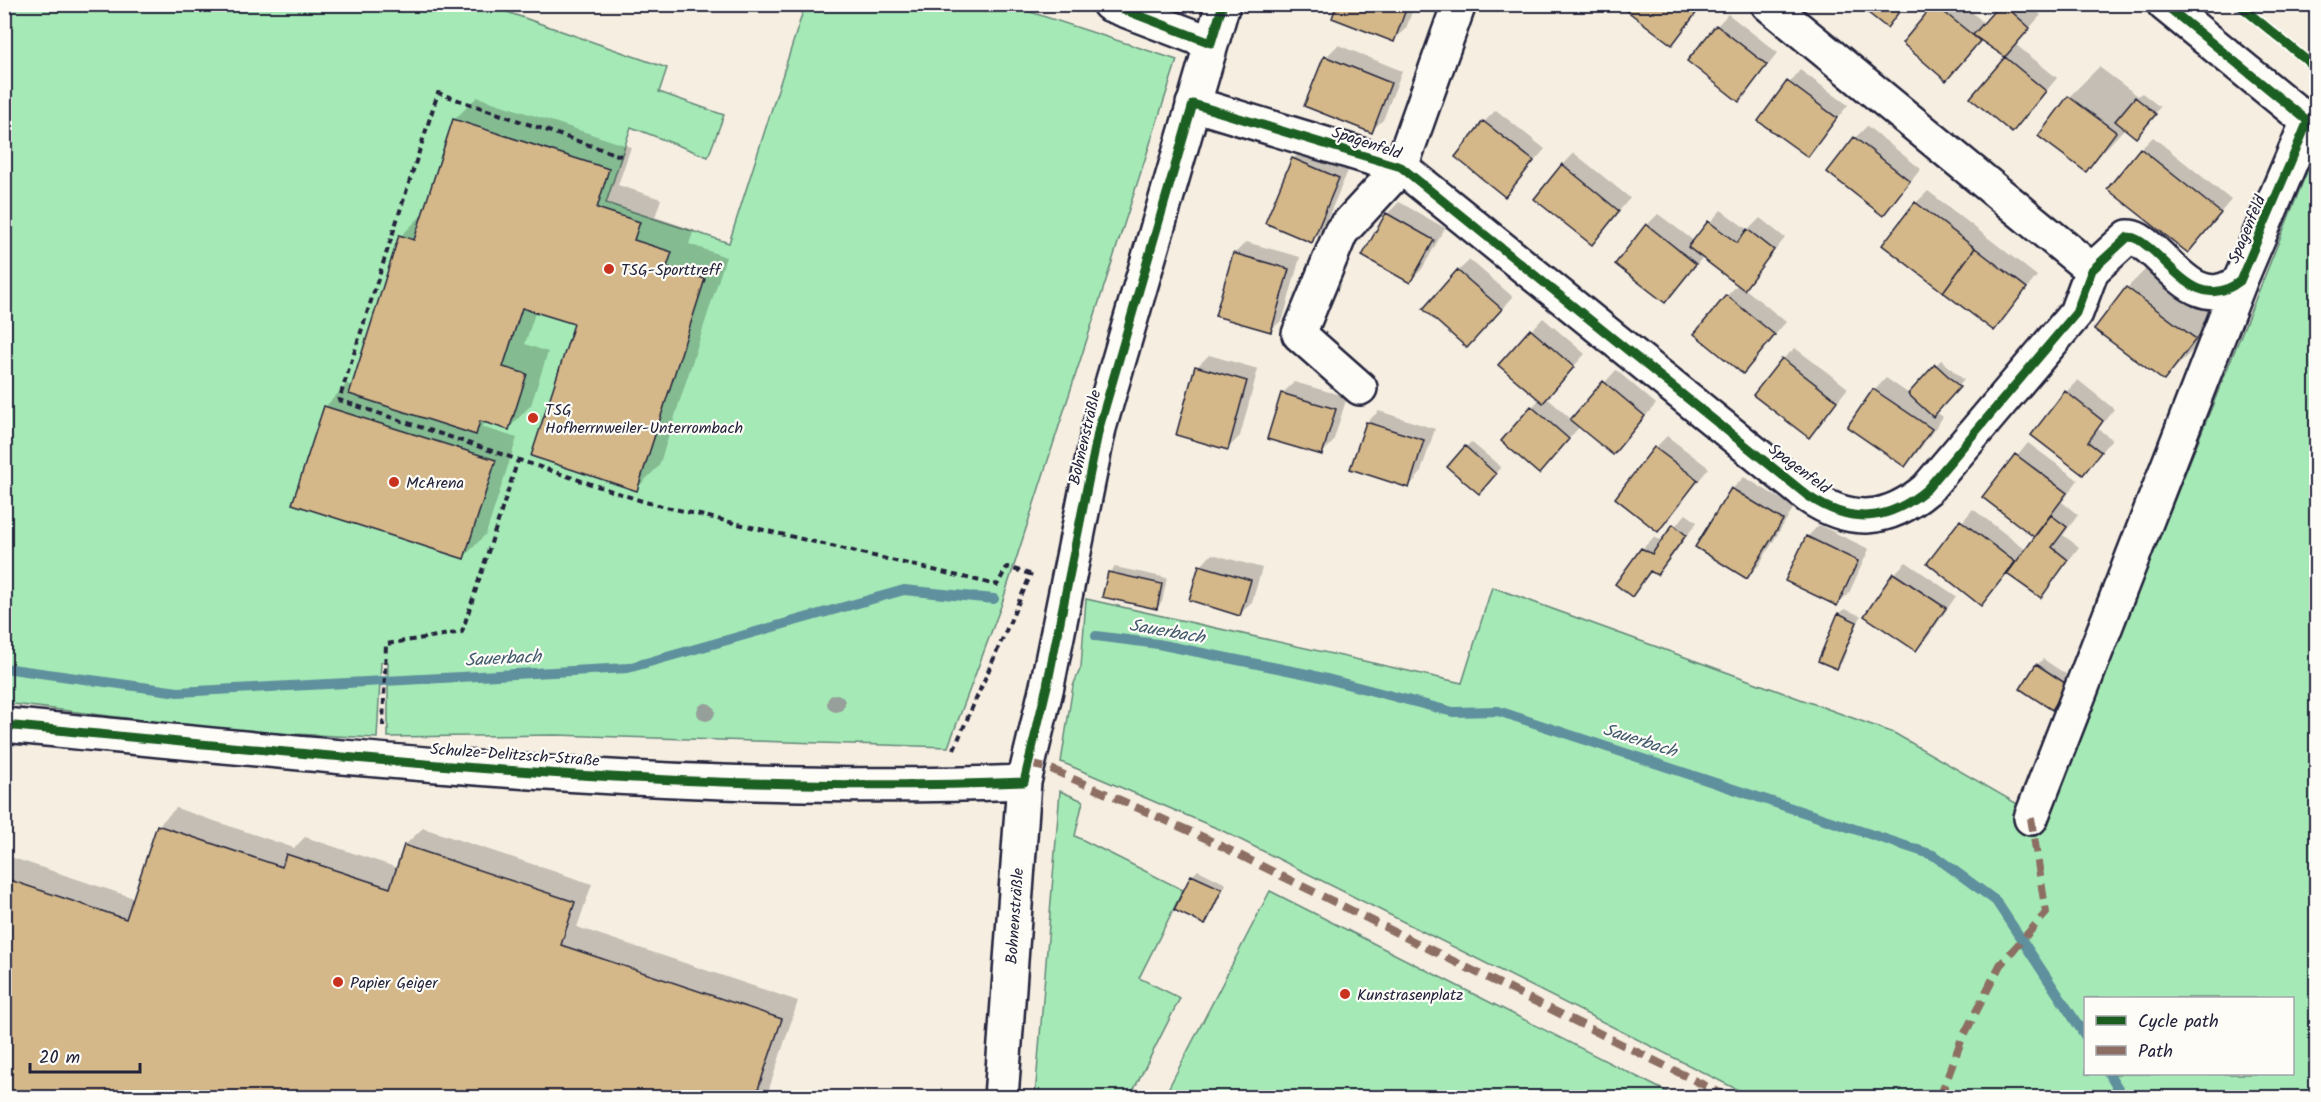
<svg xmlns="http://www.w3.org/2000/svg" width="2321" height="1102" font-family="Kalam,sans-serif">
  <rect width="100%" height="100%" fill="#f5eee1"/>
  <filter id="ink" filterUnits="userSpaceOnUse"><feTurbulence type="fractalNoise" baseFrequency=".0167" numOctaves="2"/><feDisplacementMap in="SourceGraphic" scale="12" xChannelSelector="R" yChannelSelector="G"/><feConvolveMatrix kernelMatrix="1 2 1 2 8 2 1 2 1" color-interpolation-filters="sRGB"/></filter>
  <g filter="url(#ink)">
    <path fill="#a5eab6" stroke="#648678" stroke-width="1.5" fill-rule="evenodd" d="M4,5H487L667,68L659,92L724,115L708,157L631,127L606,203L729,243L805,5H1009L1177,60L1001,606L948,747L555,735L388,737V662H381L377,738L229,731L5,703Z
      M2310,164L2316,169V1097H1752L1221,830L1061,762L1073,686L1081,667L1086,599L1462,683L1492,587L1894,733L2045,820ZM2086,998H2292V1074H2086Z
      M1060,791L1083,801L1075,836L1183,890L1139,978L1180,998L1130,1097H1035Z
      M1270,891L1677,1097H1164Z"/>
    <path fill="#0003" d="M1338,4H1415L1406,28L1394,40Z
      M1621,4H1704L1672,43Z
      M1936,4H1963L1985,24L2002,4H2029L2041,15L2015,44L2057,78L2023,119L1972,98L2007,56L1981,40L1958,67L1904,43Z
      M1728,14L1778,53L1739,100L1717,26Z
      M1338,45L1402,71L1383,120L1371,131L1326,57Z
      M2099,67L2138,96L2142,93L2160,107L2141,131L2125,128L2086,170L2069,97Z
      M1800,70L1848,105L1808,155L1760,120Z
      M477,97L631,147L618,185L661,199L655,217L694,230L689,244L726,257L659,466L636,489L576,323L536,310L525,344L548,352L531,405L509,428L487,421L482,427L517,438L486,534L464,557L325,407L347,384L353,386L401,236L423,214L454,120Z
      M1496,110L1545,149L1505,195L1484,122Z
      M1867,126L1921,169L1883,214L1855,138Z
      M2153,137L2231,200L2188,251L2141,149Z
      M1305,147L1350,166L1323,229L1311,241L1293,159Z
      M1574,153L1630,198L1592,243L1563,165Z
      M1928,191L2037,276L1994,329L1916,203Z
      M1399,202L1445,228L1422,269L1410,281L1387,214Z
      M1721,210L1748,230L1760,218L1785,238L1744,288L1786,322L1743,372L1727,296L1738,284L1703,257L1665,301L1647,225L1658,214L1694,241Z
      M1246,242L1300,257L1283,319L1271,330L1234,254Z
      M2157,258L2225,308L2194,349L2164,379L2127,288Z
      M1470,260L1513,297L1479,334L1458,271Z
      M1543,318L1585,354L1546,397L1572,420L1616,370L1656,404L1613,453L1580,426L1551,460L1532,407L1540,399L1501,365Z
      M1795,348L1848,388L1809,436L1783,359Z
      M1209,355L1258,369L1240,436L1228,448L1197,367Z
      M1941,360L1964,380L1936,412L1943,417L1917,453L1905,465L1849,426L1875,390L1886,378L1909,394Z
      M2078,380L2114,409L2098,429L2112,439L2083,473L2066,392Z
      M1294,382L1347,397L1333,442L1321,454L1282,394Z
      M1379,411L1435,429L1420,474L1409,486L1367,422Z
      M1667,436L1709,468L1658,530L1655,448Z
      M1471,442L1501,467L1484,486L1466,447Z
      M2028,443L2078,480L2062,502L2078,515L2063,535L2079,547L2041,597L2008,573L1981,604L1929,562L1973,509L2026,550L2036,537L1984,497Z
      M1744,477L1794,507L1759,565L1747,577L1732,489Z
      M1686,514L1697,522L1668,562L1656,573L1652,571L1632,595L1642,549L1654,537L1662,541Z
      M1819,525L1869,549L1849,593L1837,604L1807,537Z
      M1212,554L1262,568L1252,602L1240,614L1201,566Z
      M1906,562L1956,596L1928,637L1916,649L1894,574Z
      M1115,567L1167,578L1162,602L1157,607L1109,573Z
      M1845,609L1861,616L1842,662L1837,668L1839,614Z
      M2043,659L2073,679L2052,708L2037,665Z
      M176,808L294,848L305,837L398,868L405,845L423,828L592,884L577,927L798,1001L766,1098H4V855L134,898L158,826Z
      M1198,870L1226,884L1210,918L1204,923L1176,910L1192,876Z"/>
    <g fill="none" stroke-linecap="round" stroke-linejoin="round">
      <path stroke="#5f909d" stroke-width="10" d="M1096,636L1158,644L1312,675L1453,712L1498,711L1933,855L1996,901L2086,1037
        M4,668L178,692L628,668L904,590L994,599
        M2109,1074L2124,1098"/>
    </g>
    <path fill="#d4b889" stroke="#22223b" stroke-width="1.5" d="M1337,4H1408L1394,42L1332,18Z
      M1618,4H1696L1700,8L1672,45Z
      M1857,4H1905L1887,28Z
      M1934,4L1980,41L1946,81L1902,43Z
      M2000,4H2003L2030,28L2005,57L1973,35Z
      M1716,25L1767,65L1739,102L1687,61Z
      M1324,56L1391,83L1372,133L1304,106Z
      M2005,57L2046,91L2012,133L1970,98Z
      M1787,81L1837,118L1808,157L1758,121Z
      M2068,96L2116,132L2086,172L2038,136Z
      M2135,97L2156,114L2136,138L2115,121Z
      M453,119L609,169L597,208L640,222L634,240L672,252L667,267L705,279L637,491L531,456L574,324L522,308L503,367L527,374L509,430L480,421L476,435L349,394L399,235L414,240Z
      M1483,121L1534,161L1505,197L1455,157Z
      M1854,137L1910,181L1883,216L1827,172Z
      M2140,148L2221,213L2188,253L2107,189Z
      M1292,158L1339,178L1312,243L1265,223Z
      M1562,164L1619,211L1592,245L1534,199Z
      M1915,202L1975,248L1943,292L1882,245Z
      M1386,213L1434,240L1410,283L1362,256Z
      M1708,221L1737,243L1747,229L1774,250L1744,290L1688,247Z
      M1646,224L1696,264L1665,303L1615,264Z
      M1975,248L2027,288L1994,331L1943,292Z
      M1233,253L1289,269L1271,332L1215,316Z
      M1457,270L1502,309L1467,348L1423,309Z
      M2126,287L2196,339L2164,381L2094,329Z
      M1726,295L1775,335L1743,374L1694,334Z
      M1530,329L1574,367L1543,403L1498,365Z
      M1782,358L1837,401L1809,438L1753,395Z
      M1935,364L1960,387L1933,417L1908,394Z
      M1195,366L1247,381L1228,450L1176,435Z
      M1603,381L1645,416L1613,455L1570,420Z
      M1873,389L1932,429L1905,467L1847,427Z
      M2065,391L2103,421L2088,442L2101,452L2083,475L2031,435Z
      M1281,393L1336,409L1322,455L1267,439Z
      M324,406L496,460L464,559L292,504Z
      M1531,406L1569,439L1539,474L1501,441Z
      M1366,422L1424,440L1409,488L1350,469Z
      M1465,446L1496,474L1479,494L1447,467Z
      M1654,447L1698,480L1658,532L1615,498Z
      M2015,454L2067,493L2034,537L1982,497Z
      M1731,488L1783,520L1747,579L1695,547Z
      M2051,515L2067,527L2052,547L2068,560L2041,598L2007,574Z
      M1960,520L2015,562L1981,606L1927,563Z
      M1673,524L1686,535L1657,575L1650,571L1632,597L1615,584L1641,548L1652,554Z
      M1806,536L1858,561L1837,606L1785,581Z
      M1199,565L1251,580L1240,616L1189,600Z
      M1108,572L1162,584L1157,609L1102,597Z
      M1893,573L1946,608L1916,651L1864,616Z
      M1838,613L1857,622L1837,669L1818,661Z
      M2036,664L2068,685L2052,710L2020,689Z
      M157,825L282,867L286,854L390,888L404,845L575,902L561,945L782,1019L755,1098H4V878L126,919Z
      M1191,875L1222,889L1205,925L1174,910Z"/>
    <g fill="none" stroke-linecap="round" stroke-linejoin="round">
      <defs>
        <path id="minor" d="M1109,4L1211,43
          M1768,4L2092,270
          M2164,4L2316,128
          M1193,104L1401,167L1808,496C1851,525 1888,522 1927,489L2076,313L2092,270L2128,237C2138,237 2144,244 2152,250C2179,274 2203,310 2240,281L2308,121
          M1360,388L1299,334L1341,232L1401,167L1459,4
          M4,725C343,757 684,796 1024,782
          M2031,818L2240,281
          M1001,1098L1024,782L1047,686L1099,428L1223,4"/>
      </defs>
      <use href="#minor" stroke="#22223b" stroke-width="38"/>
      <path stroke="#22223b" stroke-width="4" stroke-dasharray="6 4.5" stroke-linecap="butt" d="M621,156L438,93L339,400L645,502L997,585L1007,567L1033,575
        M383,726L386,644L462,632L518,460
        M954,749L1031,574"/>
      <use href="#minor" stroke="#fdfcf7" stroke-width="33"/>
      <path stroke="#8d6e63" stroke-width="8" stroke-dasharray="15 8" stroke-linecap="butt" d="M1029,764L1051,769L1205,838L1730,1098
        M1940,1098L1961,1041L2000,965L2046,913L2031,818"/>
      <defs>
        <path id="cycleway" d="M1109,4L1211,43L1223,4
          M2164,4L2314,126
          M2238,4L2316,68
          M4,725C343,757 684,796 1024,782L1047,686L1099,428L1193,104L1401,167L1808,496C1851,525 1888,522 1927,489L2076,313L2092,270L2128,237C2138,237 2144,244 2152,250C2179,274 2203,310 2240,281L2308,121L2316,112"/>
      </defs>
      <use href="#cycleway" stroke="#fdfcf7" stroke-width="13"/>
      <use href="#cycleway" stroke="#1b5e20" stroke-width="9"/>
    </g>
    <g fill="#969f9a">
      <circle cx="836" cy="703" r="9"/>
      <circle cx="706" cy="712" r="9"/>
    </g>
  </g>
  <g fill="#c8321e" stroke="#fdfcf7" stroke-width="2">
    <circle cx="609" cy="269" r="6"/>
    <circle cx="533" cy="418" r="6"/>
    <circle cx="394" cy="482" r="6"/>
    <circle cx="338" cy="982" r="6"/>
    <circle cx="1345" cy="994" r="6"/>
  </g>
  <g text-anchor="middle" stroke-width="4.5" stroke-linejoin="round" paint-order="stroke">
    <g font-size="16" fill="#22223b" stroke="#fdfcf7">
      <text transform="translate(1367 142) rotate(18)" y="6">Spagenfeld</text>
      <text transform="translate(2246 229) rotate(-67)" y="6">Spagenfeld</text>
      <text transform="translate(1084 437) rotate(-77)" y="6">Bohnensträßle</text>
      <text transform="translate(1800 468) rotate(37)" y="6">Spagenfeld</text>
      <text transform="translate(515 754) rotate(4)" y="6">Schulze-Delitzsch-Straße</text>
      <text transform="translate(1014 916) rotate(-86)" y="6">Bohnensträßle</text>
    </g>
    <g font-size="16" fill="#22223b" stroke="#fdfcf7" text-anchor="start">
      <text x="621" y="275">TSG-Sporttreff</text>
      <text x="545" y="415">TSG<tspan x="545" dy="18">Hofherrnweiler-Unterrombach</tspan></text>
      <text x="406" y="488">McArena</text>
      <text x="350" y="988">Papier Geiger</text>
      <text x="1357" y="1000">Kunstrasenplatz</text>
    </g>
    <g font-size="18" font-style="italic" fill="#41596c" stroke="#fdfcf7">
      <text transform="translate(1167 631) rotate(10)" y="6">Sauerbach</text>
      <text transform="translate(503 658) rotate(-3)" y="6">Sauerbach</text>
      <text transform="translate(1640 740) rotate(18)" y="6">Sauerbach</text>
    </g>
  </g>
  <rect width="2321" height="1102" fill="none" stroke="#fdfcf7" stroke-width="24"/>
  <rect x="12" y="12" width="2297" height="1078" fill="none" stroke="#22223b" stroke-width="2" filter="url(#ink)"/>
  <rect x="2084" y="997" width="210" height="78" fill="#fdfcf7" stroke="#a5a5ac" stroke-width="1.5"/>
  <rect x="2096" y="1016" width="30" height="9" fill="#1b5e20" stroke="#a5a5ac" stroke-width="1.5"/>
  <text x="2138" y="1027" font-size="18" fill="#22223b">Cycle path</text>
  <rect x="2096" y="1046" width="30" height="9" fill="#8d6e63" stroke="#a5a5ac" stroke-width="1.5"/>
  <text x="2138" y="1057" font-size="18" fill="#22223b">Path</text>
  <path d="M30 1063v9h110v-9" fill="none" stroke="#22223b" stroke-width="3"/>
  <text x="39" y="1063" font-size="18" fill="#22223b" stroke="#fdfcf7" stroke-width="4.5" paint-order="stroke">20 m</text>
</svg>
